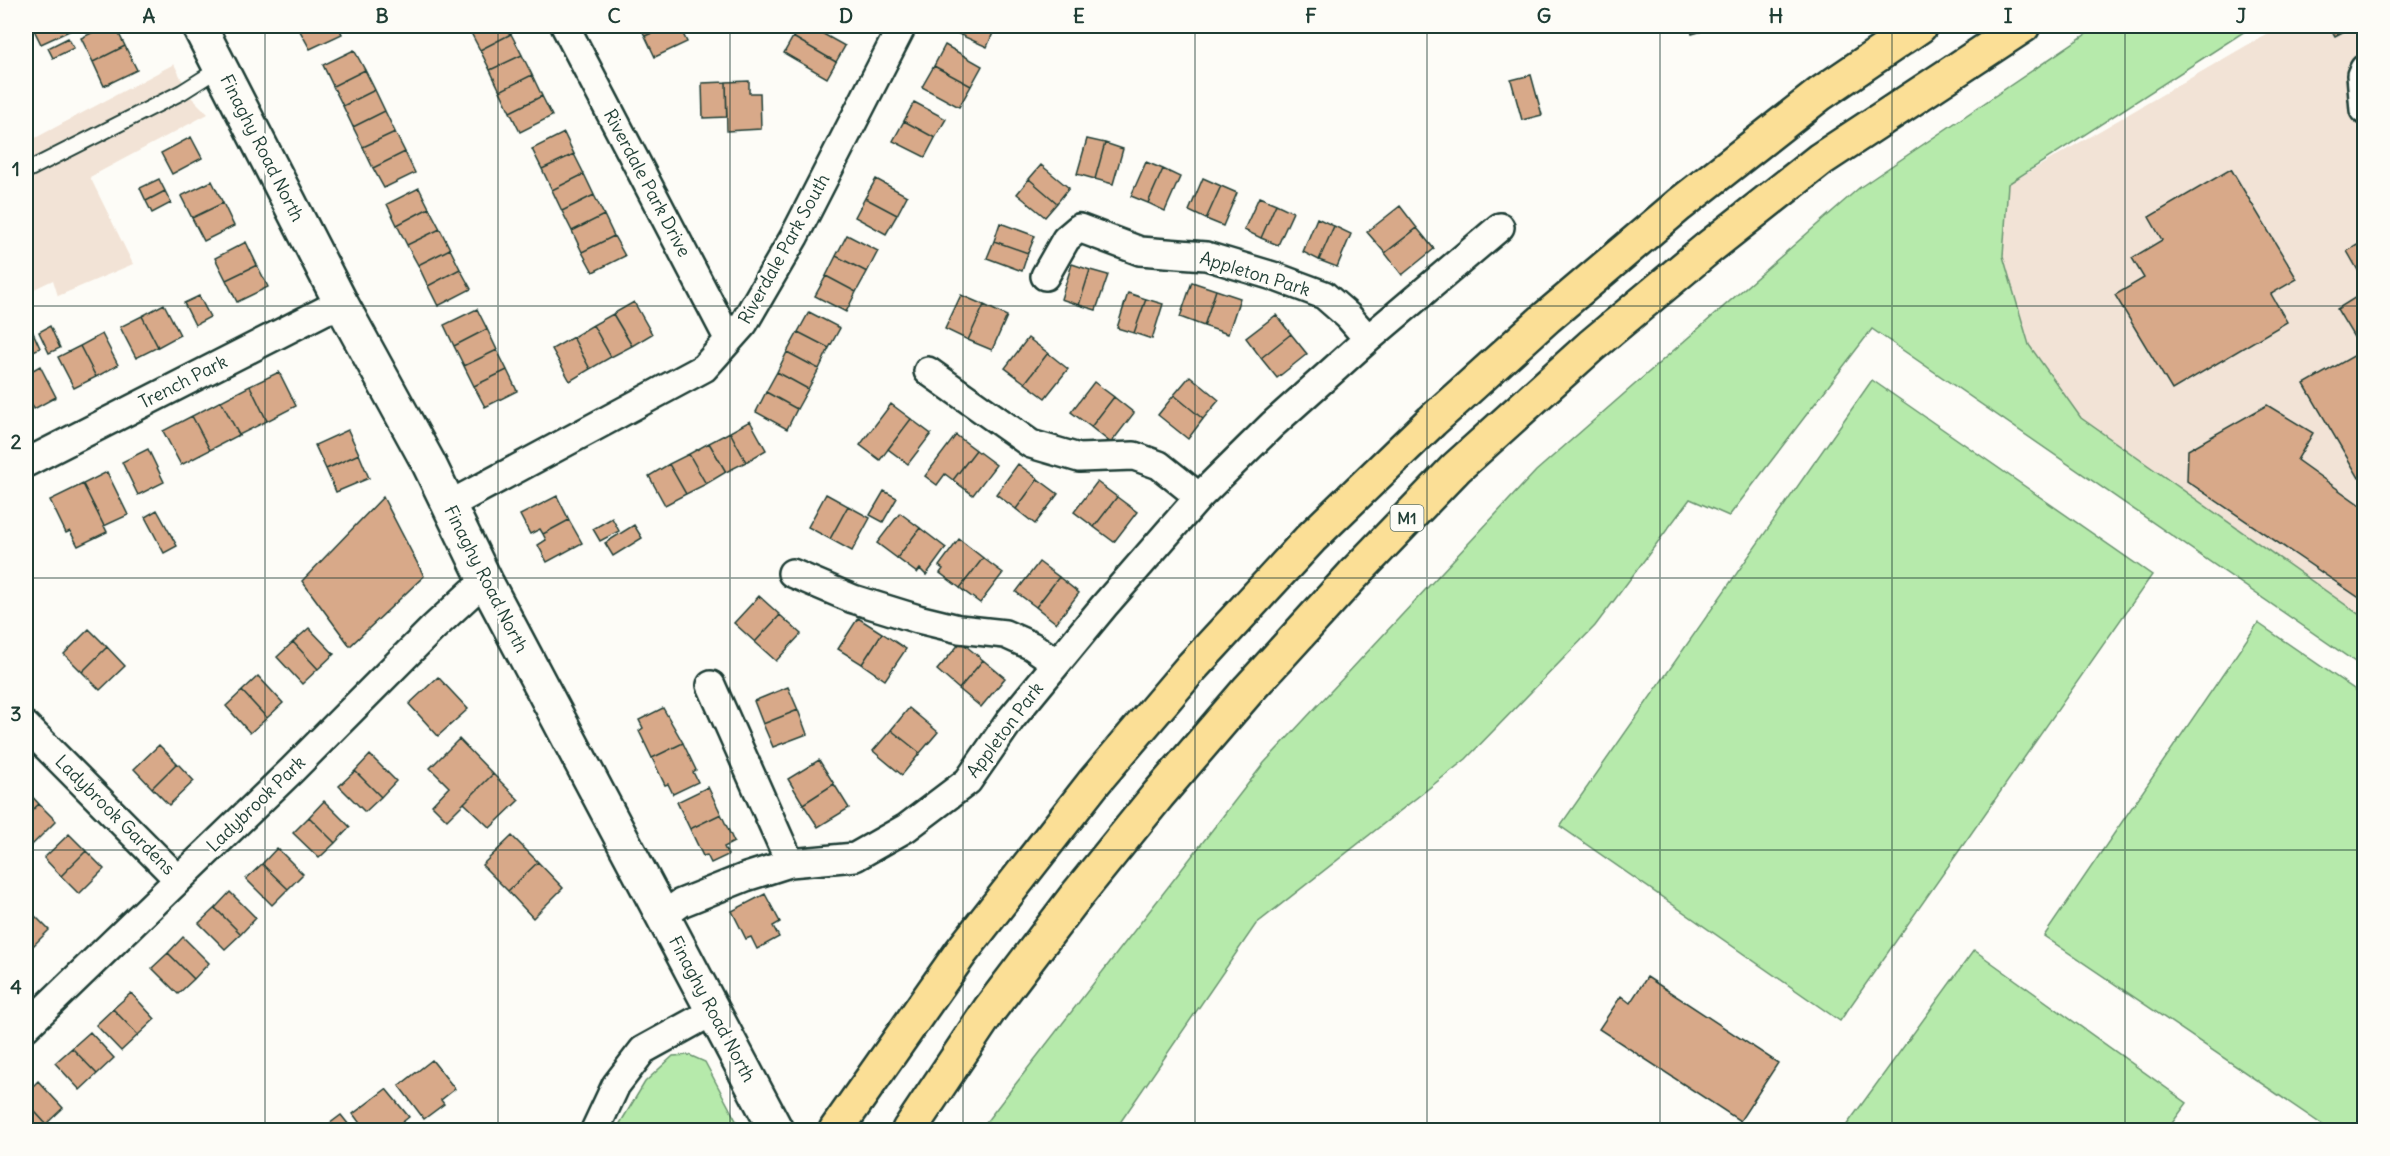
<svg xmlns="http://www.w3.org/2000/svg" width="2390" height="1156" font-family="Delius,sans-serif">
  <rect width="100%" height="100%" fill="#fdfcf7"/>
  <filter id="ink" filterUnits="userSpaceOnUse"><feTurbulence type="fractalNoise" baseFrequency=".0167" numOctaves="2"/><feDisplacementMap in="SourceGraphic" scale="12" xChannelSelector="R" yChannelSelector="G"/><feConvolveMatrix kernelMatrix="1 2 1 2 8 2 1 2 1" color-interpolation-filters="sRGB"/></filter>
  <g filter="url(#ink)">
    <path fill="#f2e3d6" d="M2280,26H2364V618L2081,418L2029,345L2003,256L2008,184Z
      M174,64L190,96L208,114L90,177L133,264L58,296L53,280L26,293V143Z"/>
    <path fill="#b6eaab" stroke="#6a9470" stroke-width="1.5" d="M2098,26H2253L2008,184L2003,256L2029,345L2081,418L2364,618V668L1872,329L1729,516L1690,499L1595,626L1466,759L1256,924L1115,1130H980L1264,763L1536,471L1859,188Z
      M1872,380L2152,575L1840,1021L1560,826Z
      M2258,623L2364,696V1130H2330L2044,936Z
      M1974,950L2187,1103L2167,1130H1843Z
      M689,1055L705,1062L741,1130H616L645,1082L673,1056Z"/>
    <path fill="#d8a989" stroke="#1f3d34" stroke-width="1.5" d="M39,26H80L41,44L33,28Z
      M106,26H115L125,46L93,62L81,38Z
      M306,26H338L342,34L310,49L299,29Z
      M477,26H507L511,34L480,50L469,29Z
      M640,26H668L645,36Z
      M668,26H679L687,42L655,57L645,36Z
      M800,26H809L845,46L836,62L793,37Z
      M957,26H996L987,47L954,32Z
      M1690,26H1705L1706,30L1692,34Z
      M2329,26H2354L2335,36Z
      M511,34L522,55L490,70L480,50Z
      M793,37L836,62L827,78L784,53Z
      M68,38L74,48L53,58L48,48Z
      M945,45L982,66L971,86L934,66Z
      M125,46L137,70L104,86L93,62Z
      M354,50L365,70L333,86L323,65Z
      M522,55L532,75L500,91L490,70Z
      M934,66L971,86L959,107L922,87Z
      M365,70L375,90L343,106L333,86Z
      M532,75L542,96L510,112L500,91Z
      M1531,75L1542,115L1522,120L1511,80Z
      M749,81V93H760L761,129L727,131L726,82Z
      M726,82L727,117L703,118L702,83Z
      M375,90L385,111L353,127L343,106Z
      M542,96L552,116L520,132L510,112Z
      M914,102L946,119L935,138L904,121Z
      M385,111L395,132L363,147L353,127Z
      M904,121L935,138L925,157L893,141Z
      M395,132L405,152L373,168L363,147Z
      M564,133L574,154L542,169L532,149Z
      M191,137L202,158L172,174L161,153Z
      M1087,139L1105,143L1095,179L1077,174Z
      M1105,143L1123,149L1113,184L1095,179Z
      M405,152L415,173L384,188L373,168Z
      M574,154L584,174L552,190L542,169Z
      M1146,162L1163,169L1148,203L1131,196Z
      M1041,165L1069,188L1057,203L1029,179Z
      M1163,169L1180,177L1165,211L1148,203Z
      M2231,169L2297,279L2271,294L2287,322L2172,390L2115,295L2144,278L2132,258L2162,240L2149,217Z
      M584,174L594,195L562,211L552,190Z
      M1203,178L1221,186L1206,219L1189,211Z
      M159,179L165,191L146,201L140,188Z
      M876,179L907,196L897,215L865,198Z
      M1029,179L1057,203L1045,217L1017,194Z
      M212,181L223,203L192,218L181,196Z
      M1221,186L1237,193L1223,226L1206,219Z
      M419,188L429,208L397,225L387,204Z
      M165,191L171,203L152,213L146,201Z
      M594,195L604,215L572,231L562,211Z
      M1259,197L1276,204L1261,238L1244,230Z
      M865,198L897,215L886,234L855,217Z
      M223,203L234,226L204,241L192,218Z
      M1276,204L1293,212L1278,245L1261,238Z
      M1400,206L1417,228L1385,253L1367,232Z
      M429,208L440,229L407,245L397,225Z
      M604,215L614,236L582,252L572,231Z
      M1317,218L1334,226L1319,260L1303,252Z
      M1000,223L1035,236L1028,253L994,241Z
      M1334,226L1351,234L1337,267L1319,260Z
      M1417,228L1434,249L1402,275L1385,253Z
      M440,229L450,249L418,265L407,245Z
      M847,235L878,251L867,272L836,256Z
      M614,236L625,256L593,272L582,252Z
      M994,241L1028,253L1022,271L987,258Z
      M2364,241V281L2347,251Z
      M246,242L257,265L226,280L215,258Z
      M450,249L460,269L428,286L418,265Z
      M836,256L867,272L856,292L826,276Z
      M1072,264L1090,270L1079,305L1061,299Z
      M257,265L268,287L237,302L226,280Z
      M460,269L471,289L438,306L428,286Z
      M1090,270L1108,275L1096,310L1079,305Z
      M826,276L856,292L846,312L815,296Z
      M1192,282L1216,290L1204,326L1180,317Z
      M1216,290L1240,298L1228,334L1204,326Z
      M2364,292V333L2355,339L2337,309Z
      M1128,293L1146,299L1134,333L1117,328Z
      M961,295L984,305L968,340L945,329Z
      M199,296L210,317L195,325L184,303Z
      M1146,299L1163,304L1152,339L1134,333Z
      M634,302L652,334L632,346L613,314Z
      M164,304L180,335L158,347L142,316Z
      M984,305L1007,316L992,350L968,340Z
      M477,309L487,329L454,346L444,325Z
      M809,312L840,328L829,348L798,332Z
      M613,314L632,346L611,357L593,325Z
      M1276,315L1291,334L1261,358L1246,338Z
      M142,316L158,347L136,358L120,327Z
      M593,325L611,357L590,369L573,337Z
      M30,326L40,348L29,353L26,345V328Z
      M50,326L60,348L49,353L39,332Z
      M487,329L497,350L464,366L454,346Z
      M798,332L829,348L819,369L787,352Z
      M102,334L118,365L96,377L80,346Z
      M1291,334L1307,354L1277,378L1261,358Z
      M573,337L590,369L570,381L552,349Z
      M1028,338L1048,353L1025,383L1005,368Z
      M80,346L96,377L74,388L58,357Z
      M497,350L507,370L474,386L464,366Z
      M2364,350V475L2359,478L2304,384Z
      M787,352L819,369L808,389L777,372Z
      M1048,353L1068,369L1045,398L1025,383Z
      M40,366L56,397L34,409L26,392V374Z
      M507,370L517,391L485,407L474,386Z
      M279,372L296,406L267,421L250,386Z
      M777,372L808,389L797,409L766,392Z
      M1190,376L1219,400L1203,419L1174,395Z
      M1094,382L1114,397L1091,427L1071,412Z
      M250,386L267,421L239,435L221,401Z
      M766,392L797,409L787,429L756,412Z
      M1174,395L1203,419L1188,439L1158,415Z
      M1114,397L1134,413L1111,443L1091,427Z
      M221,401L239,435L210,450L192,416Z
      M891,404L911,419L880,460L860,445Z
      M2267,405L2313,433L2297,460L2364,508V601L2187,481L2188,450Z
      M192,416L210,450L181,465L163,431Z
      M911,419L931,434L908,464L888,449Z
      M750,421L766,450L746,462L730,432Z
      M348,430L359,454L326,469L315,445Z
      M730,432L746,462L726,472L709,443Z
      M956,435L976,450L953,480L945,474L937,485L925,476Z
      M709,443L726,472L706,484L689,454Z
      M148,449L164,482L138,495L122,462Z
      M976,450L996,465L973,495L953,480Z
      M359,454L369,478L336,492L326,469Z
      M689,454L706,484L686,494L669,464Z
      M669,464L686,494L665,505L649,476Z
      M1018,464L1038,479L1016,509L996,494Z
      M107,472L128,515L104,526L83,484Z
      M1038,479L1058,494L1035,524L1016,509Z
      M1097,482L1117,497L1094,527L1074,512Z
      M83,484L107,532L78,546L70,531L66,533L50,500Z
      M884,491L897,498L883,522L870,515Z
      M826,494L848,506L830,539L808,527Z
      M557,496L569,520L543,534L540,529L530,534L520,515Z
      M383,497L424,576L350,646L302,581Z
      M1117,497L1137,512L1114,542L1094,527Z
      M848,506L870,518L852,551L830,539Z
      M157,510L177,546L164,553L145,517Z
      M900,513L920,528L897,558L877,543Z
      M612,518L619,531L600,541L593,529Z
      M569,520L582,543L547,562L538,545L546,540L543,534Z
      M634,525L642,538L613,556L605,543Z
      M920,528L946,548L926,575L920,569L917,573L897,558Z
      M959,539L983,558L960,588L940,573L943,569L939,566Z
      M983,558L1003,573L980,603L960,588Z
      M1039,562L1059,577L1036,607L1016,592Z
      M1059,577L1079,593L1056,623L1036,607Z
      M759,596L780,615L755,642L734,623Z
      M780,615L801,634L776,661L755,642Z
      M858,618L882,633L862,664L838,649Z
      M309,628L334,654L318,669L293,642Z
      M89,629L107,647L82,672L64,654Z
      M882,633L906,649L885,680L862,664Z
      M293,642L318,669L302,684L277,657Z
      M961,642L983,660L959,689L937,670Z
      M107,647L125,666L100,690L82,672Z
      M983,660L1005,678L981,707L959,689Z
      M258,676L283,703L267,718L242,691Z
      M438,677L468,709L438,736L409,704Z
      M788,687L798,710L763,724L754,701Z
      M242,691L267,718L250,733L226,706Z
      M663,708L683,743L652,758L639,731L643,728L639,720Z
      M909,708L938,732L920,753L891,730Z
      M798,710L807,734L773,747L763,724Z
      M891,730L920,753L902,775L873,751Z
      M459,739L493,774L447,820L432,805L449,787L430,768Z
      M683,743L696,770L693,772L698,782L673,794L668,784L665,785L652,758Z
      M159,745L177,763L152,788L134,769Z
      M370,755L396,781L381,797L355,771Z
      M819,760L834,784L803,804L788,779Z
      M177,763L194,781L169,805L152,788Z
      M355,771L381,797L365,812L339,786Z
      M493,774L519,800L490,828L464,803Z
      M834,784L849,808L818,827L803,804Z
      M708,787L721,814L690,829L677,802Z
      M26,790L39,804L26,816Z
      M324,801L350,827L335,843L309,817Z
      M39,804L56,821L31,846L26,840V816Z
      M721,814L734,842L724,847L728,855L711,863L707,855L703,856L690,829Z
      M309,817L335,843L319,858L293,833Z
      M69,834L86,851L61,876L44,858Z
      M512,836L538,862L508,891L482,865Z
      M277,848L303,874L288,889L262,864Z
      M86,851L104,869L79,894L61,876Z
      M538,862L563,888L533,918L508,891Z
      M262,864L288,889L272,905L246,879Z
      M230,892L256,918L241,934L215,908Z
      M765,894L780,922L773,926L779,937L757,949L751,937L746,939L732,911Z
      M26,907L49,930L33,946L26,938Z
      M215,908L241,934L225,949L199,923Z
      M183,937L209,963L194,979L168,953Z
      M168,953L194,979L178,994L152,968Z
      M1647,977L1778,1063L1740,1121L1599,1029L1621,996L1630,1003Z
      M131,993L155,1019L138,1035L113,1009Z
      M113,1009L138,1035L121,1051L96,1025Z
      M90,1032L114,1058L97,1074L72,1048Z
      M72,1048L97,1074L80,1090L55,1063Z
      M432,1060L455,1089L441,1100L444,1104L424,1119L399,1086Z
      M38,1081L63,1108L46,1124L26,1102V1093Z
      M386,1089L409,1117L395,1128L397,1130H365L353,1114Z
      M26,1102L46,1124L38,1130H26Z
      M341,1115L353,1130H321Z"/>
    <g fill="none" stroke-linecap="round" stroke-linejoin="round">
      <defs>
        <path id="lane" d="M26,171L182,92L220,68"/>
        <path id="street" d="M565,26L729,340
          M2364,69L2361,75L2364,110
          M1045,276L1066,239L1079,228L1140,251L1206,256L1273,276L1324,295L1348,316L1368,339
          M928,371L1031,444L1079,458L1134,456L1159,465L1199,497
          M26,463L324,311L342,305
          M449,505L704,368L744,323L794,237L902,26
          M792,573L853,599L918,619L959,629L1005,634L1032,646L1057,663
          M711,685L790,863
          M26,726L178,879
          M663,916L681,903L746,877L790,863L855,857L906,828L968,781L1011,719L1104,606L1199,497L1272,425L1368,339L1500,227
          M26,1027L292,770L432,629L472,592L487,584
          M595,1130L616,1085L643,1050L712,1012"/>
        <path id="secondary" d="M199,26L342,305L429,464L487,584L776,1130"/>
        <path id="highway" d="M836,1130L962,951L1095,781L1191,668L1311,538L1432,421L1547,317L1679,205L1820,94L1920,26
          M909,1130L990,1009L1073,900L1158,795L1249,689L1353,575L1456,468L1591,346L1707,249L1821,159L2023,26"/>
      </defs>
      <use href="#lane" stroke="#1f3d34" stroke-width="18"/>
      <use href="#street" stroke="#1f3d34" stroke-width="32"/>
      <use href="#secondary" stroke="#1f3d34" stroke-width="38"/>
      <use href="#highway" stroke="#1f3d34" stroke-width="38"/>
      <use href="#lane" stroke="#fdfcf7" stroke-width="14"/>
      <use href="#street" stroke="#fdfcf7" stroke-width="27"/>
      <use href="#secondary" stroke="#fdfcf7" stroke-width="33"/>
      <use href="#highway" stroke="#fbdf96" stroke-width="33"/>
    </g>
  </g>
  <path fill="none" stroke="#1f3d34" stroke-width="1.5" stroke-opacity="0.55" d="M265,26V1130M498,26V1130M730,26V1130M963,26V1130M1195,26V1130M1427,26V1130M1660,26V1130M1892,26V1130M2125,26V1130M26,306H2364M26,578H2364M26,850H2364"/>
  <g text-anchor="middle" stroke-width="6" stroke-linejoin="round" paint-order="stroke">
    <rect fill="#fdfcf7" stroke="#62766e" stroke-width="1.5" x="1390.5" y="505" width="33" height="26" rx="4.5"/>
    <g font-size="16" font-weight="bold" fill="#1f3d34">
      <text x="1407" y="524">M1</text>
    </g>
    <g font-size="18" fill="#1f3d34" stroke="#fdfcf7">
      <text transform="translate(262 148) rotate(63)" y="6">Finaghy Road North</text>
      <text transform="translate(647 183) rotate(62)" y="6">Riverdale Park Drive</text>
      <text transform="translate(784 249) rotate(-61)" y="6">Riverdale Park South</text>
      <text transform="translate(1255 274) rotate(17)" y="6">Appleton Park</text>
      <text transform="translate(183 382) rotate(-27)" y="6">Trench Park</text>
      <text transform="translate(486 579) rotate(63)" y="6">Finaghy Road North</text>
      <text transform="translate(1005 730) rotate(-53)" y="6">Appleton Park</text>
      <text transform="translate(256 804) rotate(-44)" y="6">Ladybrook Park</text>
      <text transform="translate(115 815) rotate(45)" y="6">Ladybrook Gardens</text>
      <text transform="translate(712 1009) rotate(62)" y="6">Finaghy Road North</text>
    </g>
  </g>
  <rect width="2390" height="1156" fill="none" stroke="#fdfcf7" stroke-width="66"/>
  <rect x="33" y="33" width="2324" height="1090" fill="none" stroke="#1f3d34" stroke-width="2"/>
  <g font-size="20" text-anchor="middle" font-weight="bold" fill="#1f3d34">
    <text x="149" y="23">A</text>
    <text x="382" y="23">B</text>
    <text x="614" y="23">C</text>
    <text x="846" y="23">D</text>
    <text x="1079" y="23">E</text>
    <text x="1311" y="23">F</text>
    <text x="1544" y="23">G</text>
    <text x="1776" y="23">H</text>
    <text x="2008" y="23">I</text>
    <text x="2241" y="23">J</text>
    <text x="16" y="176">1</text>
    <text x="16" y="449">2</text>
    <text x="16" y="721">3</text>
    <text x="16" y="994">4</text>
  </g>
</svg>
